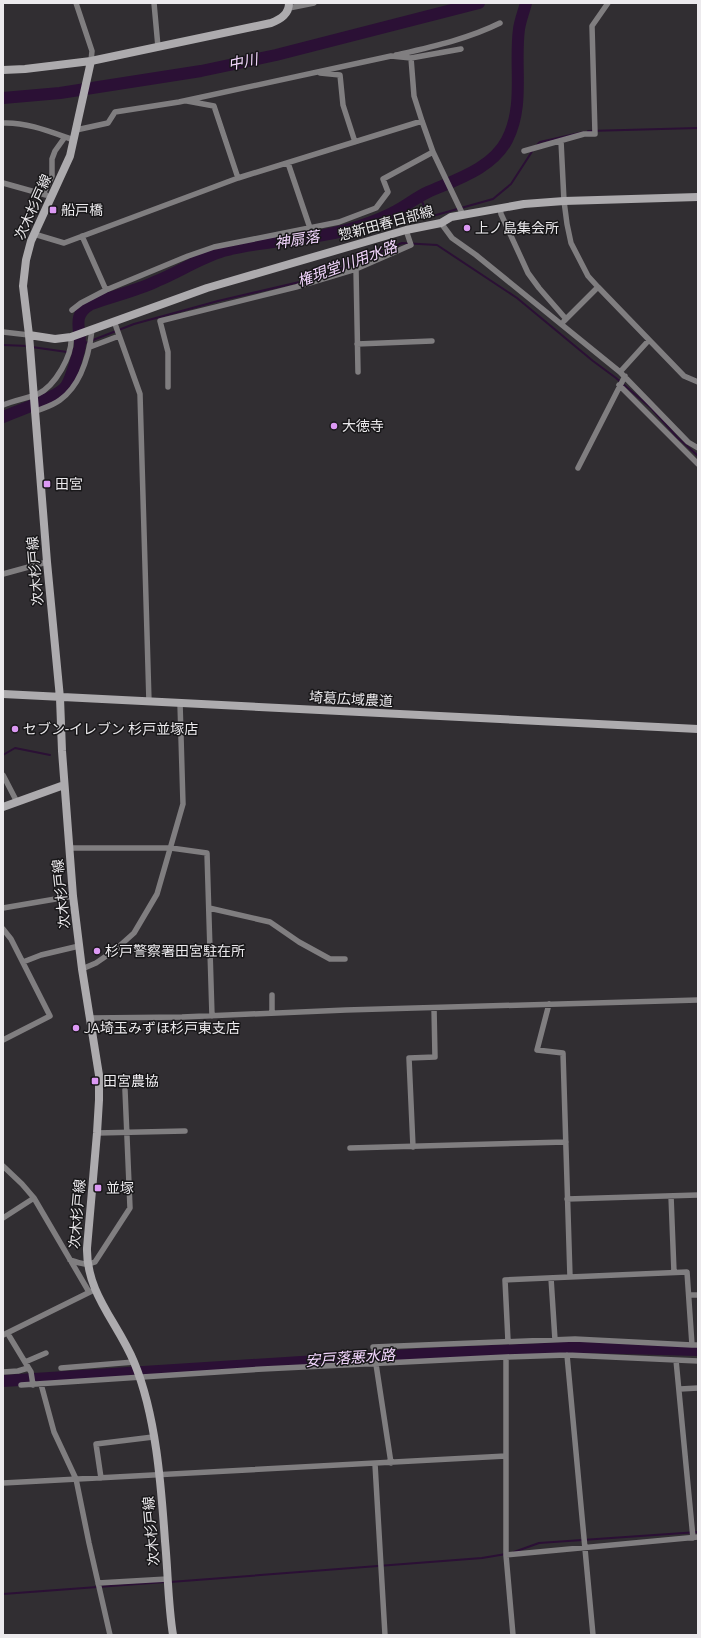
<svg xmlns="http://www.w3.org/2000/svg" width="701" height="1638" font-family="Ubuntu,'Noto Sans JP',sans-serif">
  <rect width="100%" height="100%" fill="#312e32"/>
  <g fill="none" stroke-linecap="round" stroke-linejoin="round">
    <path stroke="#2b1035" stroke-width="2" d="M588,131L698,128
      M537,145L540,142L584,132
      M420,197L429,217L493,199L511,184L533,150
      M93,340L134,324L218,301L308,280L347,266L402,243L437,245L517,298L593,361L616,378L651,408L677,437L698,456
      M3,345L28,346
      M32,347L67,352
      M71,351L80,345L88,342
      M3,755L15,748L50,755
      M514,1552L539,1543L698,1532
      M170,1582L482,1558L506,1554
      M3,1594L165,1582"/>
    <path stroke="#2b1035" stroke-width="12" d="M3,98L60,93L201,71L276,55L479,3
      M3,417C18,410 58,398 66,386C70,381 80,350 80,344C80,327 72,315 91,304C113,296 136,291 157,281C179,272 200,258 223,251C268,239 316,241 360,226C372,222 385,217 396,211C407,205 417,197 428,192C455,180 492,169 507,140C525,105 514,66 519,29C520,21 524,11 526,3
      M3,1381L426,1354L586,1347L698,1350"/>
    <path stroke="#807e80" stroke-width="5.5" d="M76,3L92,51L91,61
      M154,3L158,47
      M289,8L314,3
      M396,55C431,47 468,39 500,23
      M411,58L414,96L422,121L433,152L463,215
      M320,73L340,75L343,105L355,142
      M187,101L214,106L238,178
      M3,123C27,122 51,132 74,140
      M76,130L108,123L115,112L179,102L391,56L411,58L461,49
      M561,141L564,201L567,224L571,243L588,276L598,287L684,376L698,382
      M524,151L584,134H595L592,26L608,3
      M288,163L310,228
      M3,183L46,195
      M43,194L52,176V159L55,151L65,137
      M500,208L501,214L528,273L539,288L566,319
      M441,223L452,238L476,255L620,372L688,442L698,448
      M34,234L64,243L238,178L422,121
      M82,236L106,290
      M72,310L81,303L106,290L188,256L214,247L339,222L376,208L388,192L383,179L433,152
      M114,321L140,394L149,702
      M564,321L598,287
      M3,332L29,335
      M357,344L432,341
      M90,347L119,336
      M358,372L356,269L411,245L406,230
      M620,372L649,340
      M619,385L698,464
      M168,387V352L160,321L296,287L356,269
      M3,405C14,400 29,398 38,394C55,386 73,355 71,337
      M34,412C43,408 52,406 60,400C81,385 89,355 92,330
      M578,468L625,376
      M3,574L47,562
      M3,775L17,802
      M69,848H171L207,853L212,1016
      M3,908L73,896
      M209,908L270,922L299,942L330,959H345
      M3,929L11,939L50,1016L3,1040
      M23,962L41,955L79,946
      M82,969L96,963L115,950L134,933L157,894L183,804L180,703
      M549,1004L537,1050L563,1053L570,1277L687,1272L692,1345H698
      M272,1013V995
      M90,1018L182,1017L346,1010L698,1000
      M97,1133L185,1131
      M413,1147L409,1058L435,1057L434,1008
      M350,1148L566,1142
      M3,1166L22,1184L34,1198L89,1292
      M671,1196L674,1272
      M567,1199L698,1195
      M3,1218L34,1198
      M70,1260C79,1263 86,1266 95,1262L130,1208L125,1090
      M551,1278L555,1340
      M689,1295H698
      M8,1334L31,1372L33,1385
      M3,1335L92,1291
      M508,1341L505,1280L570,1277
      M373,1347L575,1339L692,1345
      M374,1351L391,1463
      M567,1355L593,1635
      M506,1357V1555L513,1635
      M676,1360L693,1538
      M25,1362L46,1353
      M61,1368L134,1362
      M3,1372L18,1371L28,1368
      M41,1384L54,1432L76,1479L89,1543L110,1635
      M21,1385L263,1369L506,1357L567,1355L698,1361
      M680,1389L698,1388
      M375,1464L385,1635
      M101,1478L96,1444L153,1437
      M3,1483L506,1456
      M506,1555L698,1537
      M98,1583L167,1579"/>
    <path stroke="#adabae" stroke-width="8" d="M91,61L70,156L31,241L26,260L23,286L29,335L47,562L60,698L62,751L73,896L82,969L99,1075V1100L97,1133L87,1248C86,1293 118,1323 134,1362C156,1415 161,1484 165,1541C168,1572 168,1604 173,1635
      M3,70L25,69L91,61L271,23C281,19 289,14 289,3
      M29,335L55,339L71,337L207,288L406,230L441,223L451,217L524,204L564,201L698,197
      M3,694L698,729
      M3,807L64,785"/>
  </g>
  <g fill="#dc99f4" stroke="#181719" stroke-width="1.5">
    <rect x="49" y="206" width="8" height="8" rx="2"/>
    <circle cx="467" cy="228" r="4"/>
    <circle cx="334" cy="426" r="4"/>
    <rect x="43" y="480" width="8" height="8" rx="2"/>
    <circle cx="15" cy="729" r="4"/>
    <circle cx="97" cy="951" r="4"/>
    <circle cx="76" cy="1028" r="4"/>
    <rect x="91" y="1077" width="8" height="8" rx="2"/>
    <rect x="94" y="1184" width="8" height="8" rx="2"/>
  </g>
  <g text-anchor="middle" stroke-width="3" stroke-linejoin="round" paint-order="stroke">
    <g font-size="14" fill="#eceaed" stroke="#181719">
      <text transform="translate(33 207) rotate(-66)" y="5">次木杉戸線</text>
      <text transform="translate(386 223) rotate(-15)" y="5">惣新田春日部線</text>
      <text transform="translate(35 571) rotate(-95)" y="5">次木杉戸線</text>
      <text transform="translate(351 699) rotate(3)" y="5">埼葛広域農道</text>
      <text transform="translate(61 894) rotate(-96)" y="5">次木杉戸線</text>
      <text transform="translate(77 1214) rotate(-85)" y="5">次木杉戸線</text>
      <text transform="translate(151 1531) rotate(-95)" y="5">次木杉戸線</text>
    </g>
    <g font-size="14" fill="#eceaed" stroke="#181719" text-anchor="start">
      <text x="61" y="215">船戸橋</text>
      <text x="475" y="233">上ノ島集会所</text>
      <text x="342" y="431">大徳寺</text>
      <text x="55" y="489">田宮</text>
      <text x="23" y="734">セブン-イレブン 杉戸並塚店</text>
      <text x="105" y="956">杉戸警察署田宮駐在所</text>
      <text x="84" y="1033">JA埼玉みずほ杉戸東支店</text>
      <text x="103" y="1086">田宮農協</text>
      <text x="106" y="1193">並塚</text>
    </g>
    <g font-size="15" font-style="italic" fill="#f3d6fe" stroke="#181719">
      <text transform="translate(243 62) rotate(-12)" y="5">中川</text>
      <text transform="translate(297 240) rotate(-9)" y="5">神扇落</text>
      <text transform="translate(347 264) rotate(-20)" y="5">権現堂川用水路</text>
      <text transform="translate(350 1358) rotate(-4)" y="5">安戸落悪水路</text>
    </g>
  </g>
  <rect width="701" height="1638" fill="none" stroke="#eceaed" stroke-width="8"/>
</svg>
